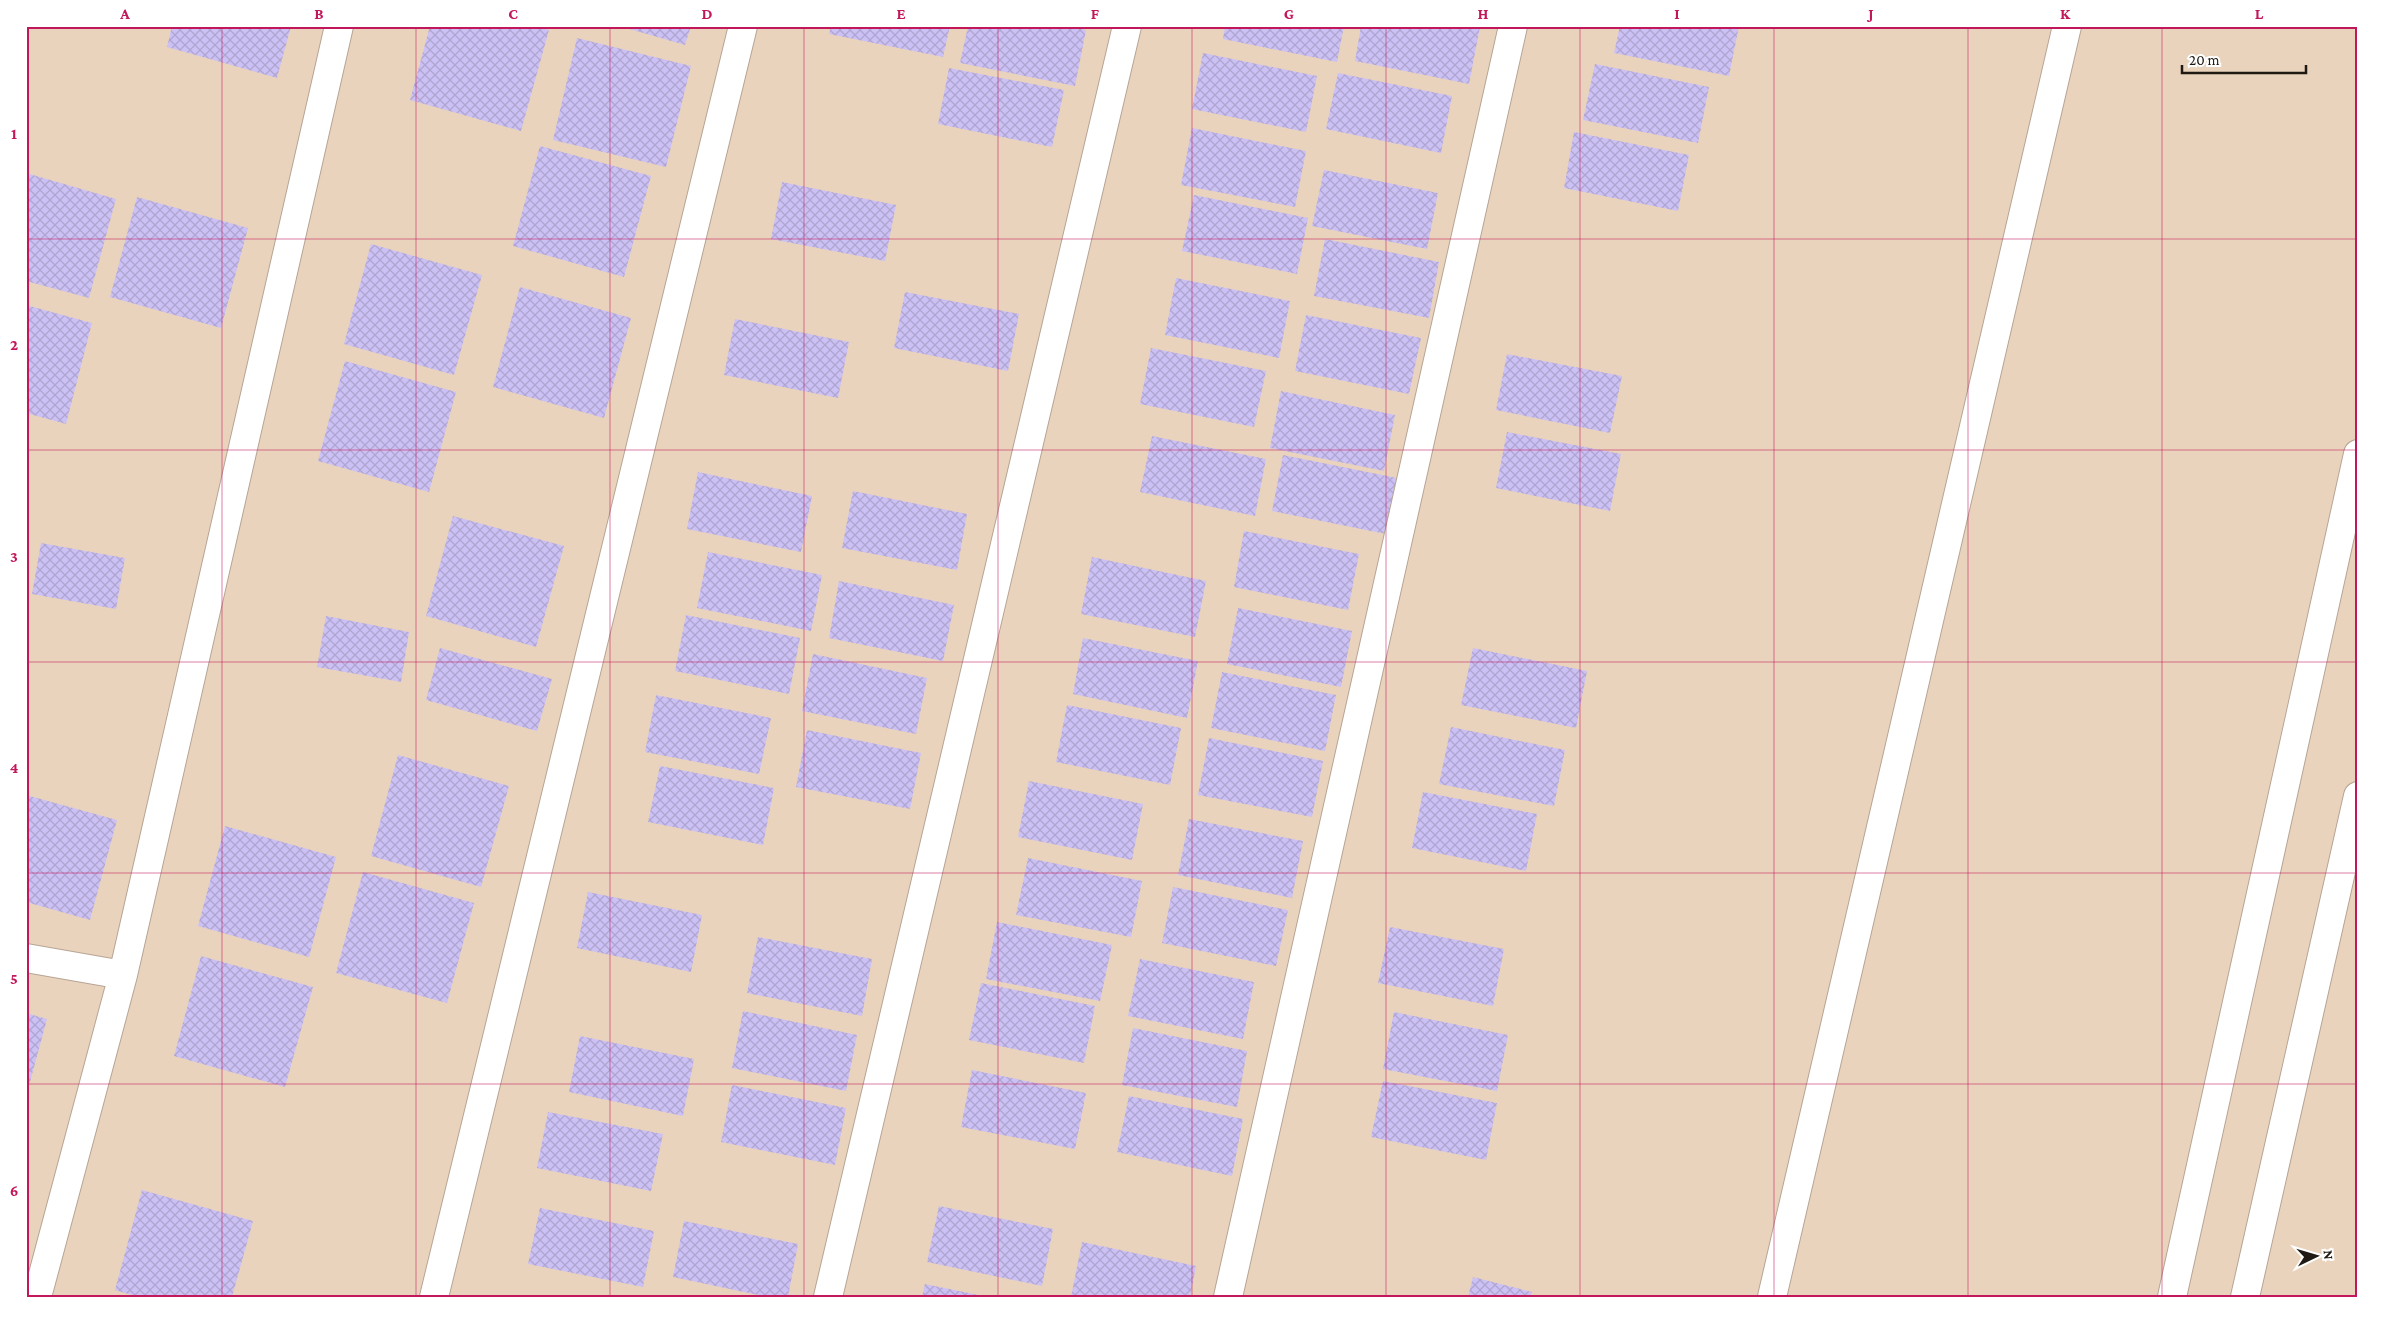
<svg xmlns="http://www.w3.org/2000/svg" width="2384" height="1323" font-family="'Crimson Pro',serif">
  <defs>
    <pattern id="building-cross-hatch" width="8" height="8" patternUnits="userSpaceOnUse" patternTransform="scale(1.25)"><rect width="8" height="8" fill="#ccc1f5"/><path d="M0 0l8 8M0 8l8-8" fill="none" stroke="#afa5d1"/></pattern>
  </defs>
  <rect width="100%" height="100%" fill="#f3e1d0"/>
  <path fill="#ead3bc" d="M26,26H2358V1297H26Z"/>
  <path fill="url(#building-cross-hatch)" d="M172,26H291L277,78L167,47Z
    M430,26H535L549,30L521,131L410,100Z
    M619,26H691L685,45Z
    M831,26H950L943,57L829,34Z
    M968,26H1069L1086,30L1075,86L960,63Z
    M1225,26H1344L1337,62L1223,39Z
    M1361,26L1480,27L1469,84L1355,61Z
    M1620,26H1739L1729,76L1614,53Z
    M577,38L691,66L666,167L553,140Z
    M1203,53L1317,76L1306,132L1192,109Z
    M1595,64L1709,87L1698,143L1583,120Z
    M949,68L1064,90L1052,147L938,124Z
    M1338,73L1452,96L1441,153L1326,129Z
    M1192,128L1306,151L1295,207L1181,185Z
    M1574,132L1689,155L1678,211L1564,188Z
    M540,146L651,176L624,277L513,246Z
    M1324,170L1438,193L1427,249L1312,226Z
    M26,173L116,199L89,298L26,281Z
    M782,182L896,205L885,261L771,239Z
    M1194,195L1308,218L1297,274L1182,251Z
    M137,197L248,228L221,328L110,297Z
    M1325,239L1439,262L1429,318L1314,296Z
    M371,244L482,275L454,375L344,344Z
    M1176,278L1290,301L1279,358L1165,335Z
    M520,287L631,318L604,418L493,387Z
    M905,292L1019,314L1008,371L894,348Z
    M26,305L92,323L66,424L26,413Z
    M1306,315L1421,338L1409,394L1295,371Z
    M735,319L849,342L838,398L724,375Z
    M1151,348L1266,371L1254,427L1140,404Z
    M1507,354L1622,376L1610,433L1496,410Z
    M345,361L456,392L429,492L318,461Z
    M1281,391L1395,415L1384,471L1270,448Z
    M1507,432L1621,454L1610,511L1496,488Z
    M1152,436L1266,459L1255,516L1140,492Z
    M1283,455L1397,478L1386,534L1272,511Z
    M698,472L812,496L801,552L687,529Z
    M853,491L967,514L957,570L842,548Z
    M453,516L564,546L536,647L426,616Z
    M1244,531L1359,554L1348,610L1234,587Z
    M41,543L125,558L116,609L32,594Z
    M708,552L822,575L811,631L697,608Z
    M1092,557L1206,581L1195,637L1081,614Z
    M839,581L954,605L943,661L829,638Z
    M1238,608L1352,631L1341,687L1227,664Z
    M686,615L800,638L789,694L675,671Z
    M326,616L409,632L401,682L317,667Z
    M1083,638L1198,661L1187,718L1073,694Z
    M440,648L552,679L537,731L426,700Z
    M1473,648L1587,671L1576,728L1461,705Z
    M813,654L927,678L916,734L802,711Z
    M1222,672L1336,695L1325,751L1211,728Z
    M656,695L771,718L759,774L645,752Z
    M1067,705L1181,728L1170,785L1056,762Z
    M1451,727L1565,750L1554,806L1439,784Z
    M807,730L921,753L910,809L796,787Z
    M1209,738L1323,761L1312,817L1198,795Z
    M398,755L509,786L481,887L371,856Z
    M660,766L774,788L763,845L648,822Z
    M1029,781L1143,804L1132,860L1018,837Z
    M1423,792L1537,814L1526,871L1412,848Z
    M26,795L117,820L90,920L26,902Z
    M1189,819L1303,841L1292,898L1178,875Z
    M225,826L336,857L309,957L198,926Z
    M1028,858L1142,881L1131,937L1016,915Z
    M363,872L474,903L447,1003L336,973Z
    M1173,887L1288,910L1276,966L1162,943Z
    M588,892L702,915L691,972L577,948Z
    M997,922L1112,945L1100,1001L986,979Z
    M1390,927L1504,949L1493,1006L1378,983Z
    M758,937L872,959L862,1016L747,993Z
    M201,956L313,987L285,1087L174,1056Z
    M1140,959L1254,982L1243,1039L1128,1016Z
    M981,983L1095,1006L1084,1063L969,1040Z
    M743,1011L857,1035L846,1091L732,1068Z
    M1394,1012L1508,1035L1497,1091L1383,1069Z
    M26,1013L47,1019L27,1093H26Z
    M1133,1028L1247,1051L1237,1107L1122,1085Z
    M580,1036L694,1059L683,1116L569,1092Z
    M972,1070L1086,1093L1075,1149L961,1127Z
    M1383,1081L1497,1103L1486,1160L1371,1137Z
    M732,1085L846,1108L835,1165L721,1142Z
    M1129,1096L1243,1119L1232,1176L1117,1152Z
    M548,1112L663,1134L651,1191L537,1168Z
    M142,1190L253,1221L232,1297H138L115,1290Z
    M939,1206L1053,1229L1042,1286L927,1262Z
    M540,1208L654,1231L643,1287L528,1264Z
    M684,1221L798,1244L788,1297H768L673,1277Z
    M1082,1242L1196,1266L1190,1297H1071Z
    M1473,1277L1532,1292L1530,1297H1468Z
    M925,1284L983,1296V1297H922Z"/>
  <g fill="none" stroke-linecap="round" stroke-linejoin="round">
    <defs>
      <path id="minor" d="M26,958L123,975
        M37,1297L123,975L339,26
        M434,1297L743,26
        M828,1297L1127,26
        M1228,1297L1513,26
        M1772,1297L2067,26
        M2172,1297L2358,454
        M2245,1297L2358,796"/>
    </defs>
    <use href="#minor" stroke="#b6a595" stroke-width="30"/>
    <use href="#minor" stroke="#fff" stroke-width="28"/>
  </g>
  <path fill="none" stroke="#c2185b" stroke-width="1" stroke-opacity="0.55" d="M222,26V1297M416,26V1297M610,26V1297M804,26V1297M998,26V1297M1192,26V1297M1386,26V1297M1580,26V1297M1774,26V1297M1968,26V1297M2162,26V1297M26,239H2358M26,450H2358M26,662H2358M26,873H2358M26,1084H2358"/>
  <rect width="2384" height="1323" fill="none" stroke="#ffffff" stroke-width="55"/>
  <g transform="translate(2316 1256) rotate(85)" stroke="#ffffff" stroke-width="4" paint-order="stroke">
  <path d="M0-4L9 19L0 12L-9 19Z" fill="#1f1913"/>
  <text y="-8" font-size="14" font-weight="bold" text-anchor="middle" fill="#1f1913">N</text>
  </g>
  <path d="M2182 65v8h124v-8" fill="none" stroke="#1f1913" stroke-width="2.5"/>
  <text x="2189" y="65" font-size="15" fill="#1f1913" stroke="#ffffff" stroke-width="4" paint-order="stroke">20 m</text>
  <rect x="28" y="28" width="2328" height="1268" fill="none" stroke="#c2185b" stroke-width="2"/>
  <g font-size="16" text-anchor="middle" font-weight="bold" fill="#c2185b">
    <text x="125" y="19">A</text>
    <text x="319" y="19">B</text>
    <text x="513" y="19">C</text>
    <text x="707" y="19">D</text>
    <text x="901" y="19">E</text>
    <text x="1095" y="19">F</text>
    <text x="1289" y="19">G</text>
    <text x="1483" y="19">H</text>
    <text x="1677" y="19">I</text>
    <text x="1871" y="19">J</text>
    <text x="2065" y="19">K</text>
    <text x="2259" y="19">L</text>
    <text x="14" y="139">1</text>
    <text x="14" y="350">2</text>
    <text x="14" y="562">3</text>
    <text x="14" y="773">4</text>
    <text x="14" y="984">5</text>
    <text x="14" y="1196">6</text>
  </g>
</svg>
